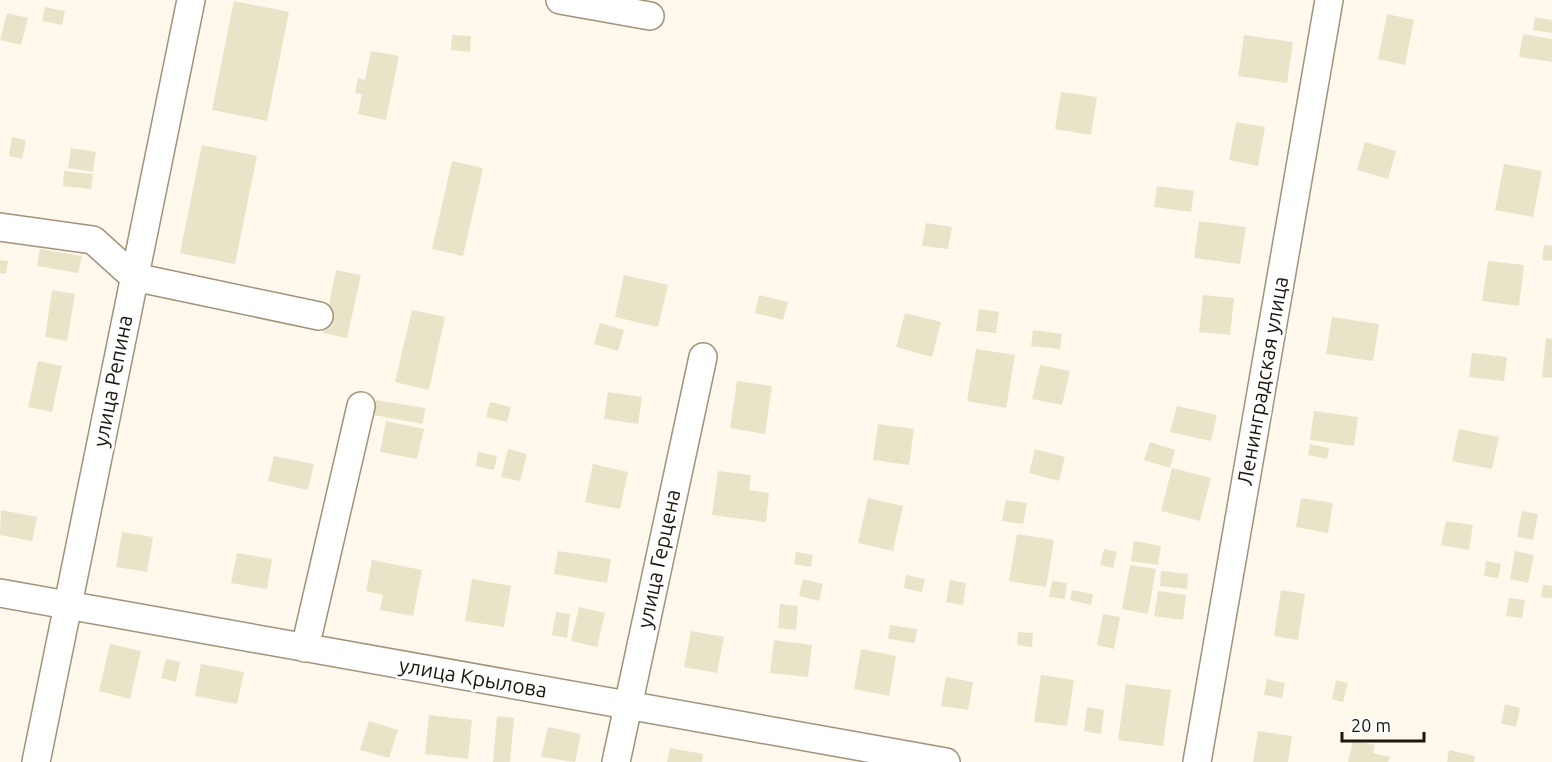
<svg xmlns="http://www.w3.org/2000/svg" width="1552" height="762" font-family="Ubuntu,sans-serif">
  <rect width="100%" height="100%" fill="#fef8ed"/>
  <path fill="#e9e4c7" d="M234,1L289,12L267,121L212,110Z
    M45,7L65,11L62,25L42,21Z
    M7,13L28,18L21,45L0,40Z
    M1387,14L1414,20L1405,65L1378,59Z
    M1535,17L1552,20V33L1533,30Z
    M1523,34L1552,39V62L1519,57Z
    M452,35L471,36L470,52L451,50Z
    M1244,35L1293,42L1287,83L1238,76Z
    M371,51L399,56L386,120L358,114L362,94L355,93L358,78L365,80Z
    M1061,92L1097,97L1091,135L1055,129Z
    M1236,122L1265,127L1258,166L1229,160Z
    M12,137L26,140L22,159L9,156Z
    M1365,142L1396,151L1388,179L1357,170Z
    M202,145L257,156L235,264L180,253Z
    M71,148L96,152L93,172L68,168Z
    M452,161L483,168L463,256L432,249Z
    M1504,164L1542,171L1533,217L1495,210Z
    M64,171L93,174L91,189L63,186Z
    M1157,186L1194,191L1191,212L1154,207Z
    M1199,221L1246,227L1240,264L1194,258Z
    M926,223L952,227L948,249L922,246Z
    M1544,245L1552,246V261L1542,260Z
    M40,249L82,256L78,273L37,266Z
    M0,260L8,261L6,274L0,273Z
    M1488,261L1524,265L1519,306L1482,301Z
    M336,270L361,275L347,338L323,333Z
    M624,275L668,285L658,327L615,317Z
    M52,290L75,294L67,341L45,337Z
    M759,295L788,302L783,320L755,313Z
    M1203,295L1234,298L1230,335L1199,332Z
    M979,309L999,312L996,333L976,331Z
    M412,310L445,317L429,390L395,382Z
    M905,313L941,322L932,357L896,347Z
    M1332,317L1379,324L1373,361L1326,354Z
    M600,323L624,330L618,351L594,344Z
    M1033,330L1062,334L1060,349L1031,346Z
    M1546,338L1552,339V378L1542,377Z
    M976,349L1015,355L1006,408L967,401Z
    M1472,353L1507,357L1504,381L1469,377Z
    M38,361L62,366L52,412L28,407Z
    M1040,365L1070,371L1062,405L1032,399Z
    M737,381L772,386L765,434L730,428Z
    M608,392L642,397L638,424L604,419Z
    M376,400L425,408L423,424L374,415Z
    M490,402L511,407L507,422L486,417Z
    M1177,406L1217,415L1211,441L1170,432Z
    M1314,411L1358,417L1354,446L1310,440Z
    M386,421L424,429L417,459L380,452Z
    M878,424L914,429L909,465L873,460Z
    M1459,429L1499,437L1492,469L1452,461Z
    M1150,442L1175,450L1170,468L1144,460Z
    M1310,444L1329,448L1327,459L1308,455Z
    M508,449L527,454L520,481L501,477Z
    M1035,449L1065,457L1059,481L1029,473Z
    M478,452L497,456L494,470L476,466Z
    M274,456L314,464L308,490L268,481Z
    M593,464L628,472L620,509L585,502Z
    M1172,468L1211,478L1200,521L1161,511Z
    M718,471L751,475L749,490L769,493L766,522L712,515Z
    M868,498L903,506L893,551L858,543Z
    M1301,498L1333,503L1328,533L1296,527Z
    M1006,500L1027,503L1023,524L1002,521Z
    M1,510L37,517L32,541L0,535Z
    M1522,511L1538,514L1533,540L1517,537Z
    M1446,521L1473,525L1469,550L1441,545Z
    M122,532L153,537L147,572L116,567Z
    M1017,534L1054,540L1046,587L1009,581Z
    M1134,541L1161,546L1158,565L1131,561Z
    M1104,549L1117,552L1113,568L1100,565Z
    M558,551L611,559L607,583L554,574Z
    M1515,551L1534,555L1528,583L1510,579Z
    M796,552L813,555L811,567L794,564Z
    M237,553L272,559L267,589L231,583Z
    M372,560L422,570L413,616L380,610L383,595L366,591Z
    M1486,561L1501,564L1498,578L1484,576Z
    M1130,565L1156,569L1148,614L1122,609Z
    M1161,571L1188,574L1187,589L1160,586Z
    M906,575L925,579L922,592L904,588Z
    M472,579L511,586L504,627L465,621Z
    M803,579L823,584L819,601L799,596Z
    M950,580L966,583L963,605L946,602Z
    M1052,581L1067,583L1065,599L1049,597Z
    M1543,585L1552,586V598L1541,597Z
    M1072,590L1093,594L1091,605L1070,600Z
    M1281,590L1305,594L1298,640L1274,636Z
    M1158,591L1186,595L1183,620L1154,616Z
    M1509,598L1525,600L1522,618L1506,616Z
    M780,604L798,606L796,630L778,628Z
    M579,607L605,613L597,647L571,641Z
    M556,612L570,614L567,638L552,635Z
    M1103,614L1120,617L1114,649L1097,645Z
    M890,625L917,629L915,643L888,639Z
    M691,631L724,637L717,673L684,667Z
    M1018,632L1033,633L1032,647L1017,645Z
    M774,640L812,645L808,677L770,673Z
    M110,644L141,651L130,699L99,691Z
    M861,649L896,656L889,696L854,689Z
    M166,659L180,662L176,682L161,678Z
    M201,664L244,672L237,704L195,696Z
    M1041,675L1074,680L1067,726L1034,722Z
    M946,677L973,682L968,710L941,706Z
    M1267,679L1285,683L1282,698L1264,695Z
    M1336,680L1348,683L1343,702L1332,699Z
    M1126,684L1171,690L1163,746L1118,740Z
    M1505,704L1520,708L1516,727L1501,723Z
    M1087,707L1104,710L1101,734L1084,731Z
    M429,715L472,720L468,759L425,754Z
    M497,716L514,718L510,762H493Z
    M369,721L398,730L389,758L360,750Z
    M548,727L581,734L575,762L541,757Z
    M1258,731L1292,736L1288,762H1253Z
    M1353,740L1375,745L1373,753L1390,757L1388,762H1348Z
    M670,748L703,754L702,762H667Z
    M1449,750L1475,756L1474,762H1447Z"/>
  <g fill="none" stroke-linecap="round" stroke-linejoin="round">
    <defs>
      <path id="minor" d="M560,0L650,16
        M0,227L93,240L134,277L319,316
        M0,593L946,762
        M305,648L361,406
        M36,762L191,0
        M616,762L703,357
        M1197,762L1329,0"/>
    </defs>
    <use href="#minor" stroke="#a1927a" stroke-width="30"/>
    <use href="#minor" stroke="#fff" stroke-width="27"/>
  </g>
  <g text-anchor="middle" stroke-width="6" stroke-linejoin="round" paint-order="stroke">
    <g font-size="21" fill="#1d170e" stroke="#fff">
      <text transform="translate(113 381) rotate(-79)" y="7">улица Репина</text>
      <text transform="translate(1263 381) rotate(-80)" y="7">Ленинградская улица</text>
      <text transform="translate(659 559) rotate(-78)" y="7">улица Герцена</text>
      <text transform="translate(473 678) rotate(10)" y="7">улица Крылова</text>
    </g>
  </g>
  <path d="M1342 732v9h82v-9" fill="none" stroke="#1d170e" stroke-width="3"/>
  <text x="1351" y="732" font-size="18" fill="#1d170e" stroke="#ffffff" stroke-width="4.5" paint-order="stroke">20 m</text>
</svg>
